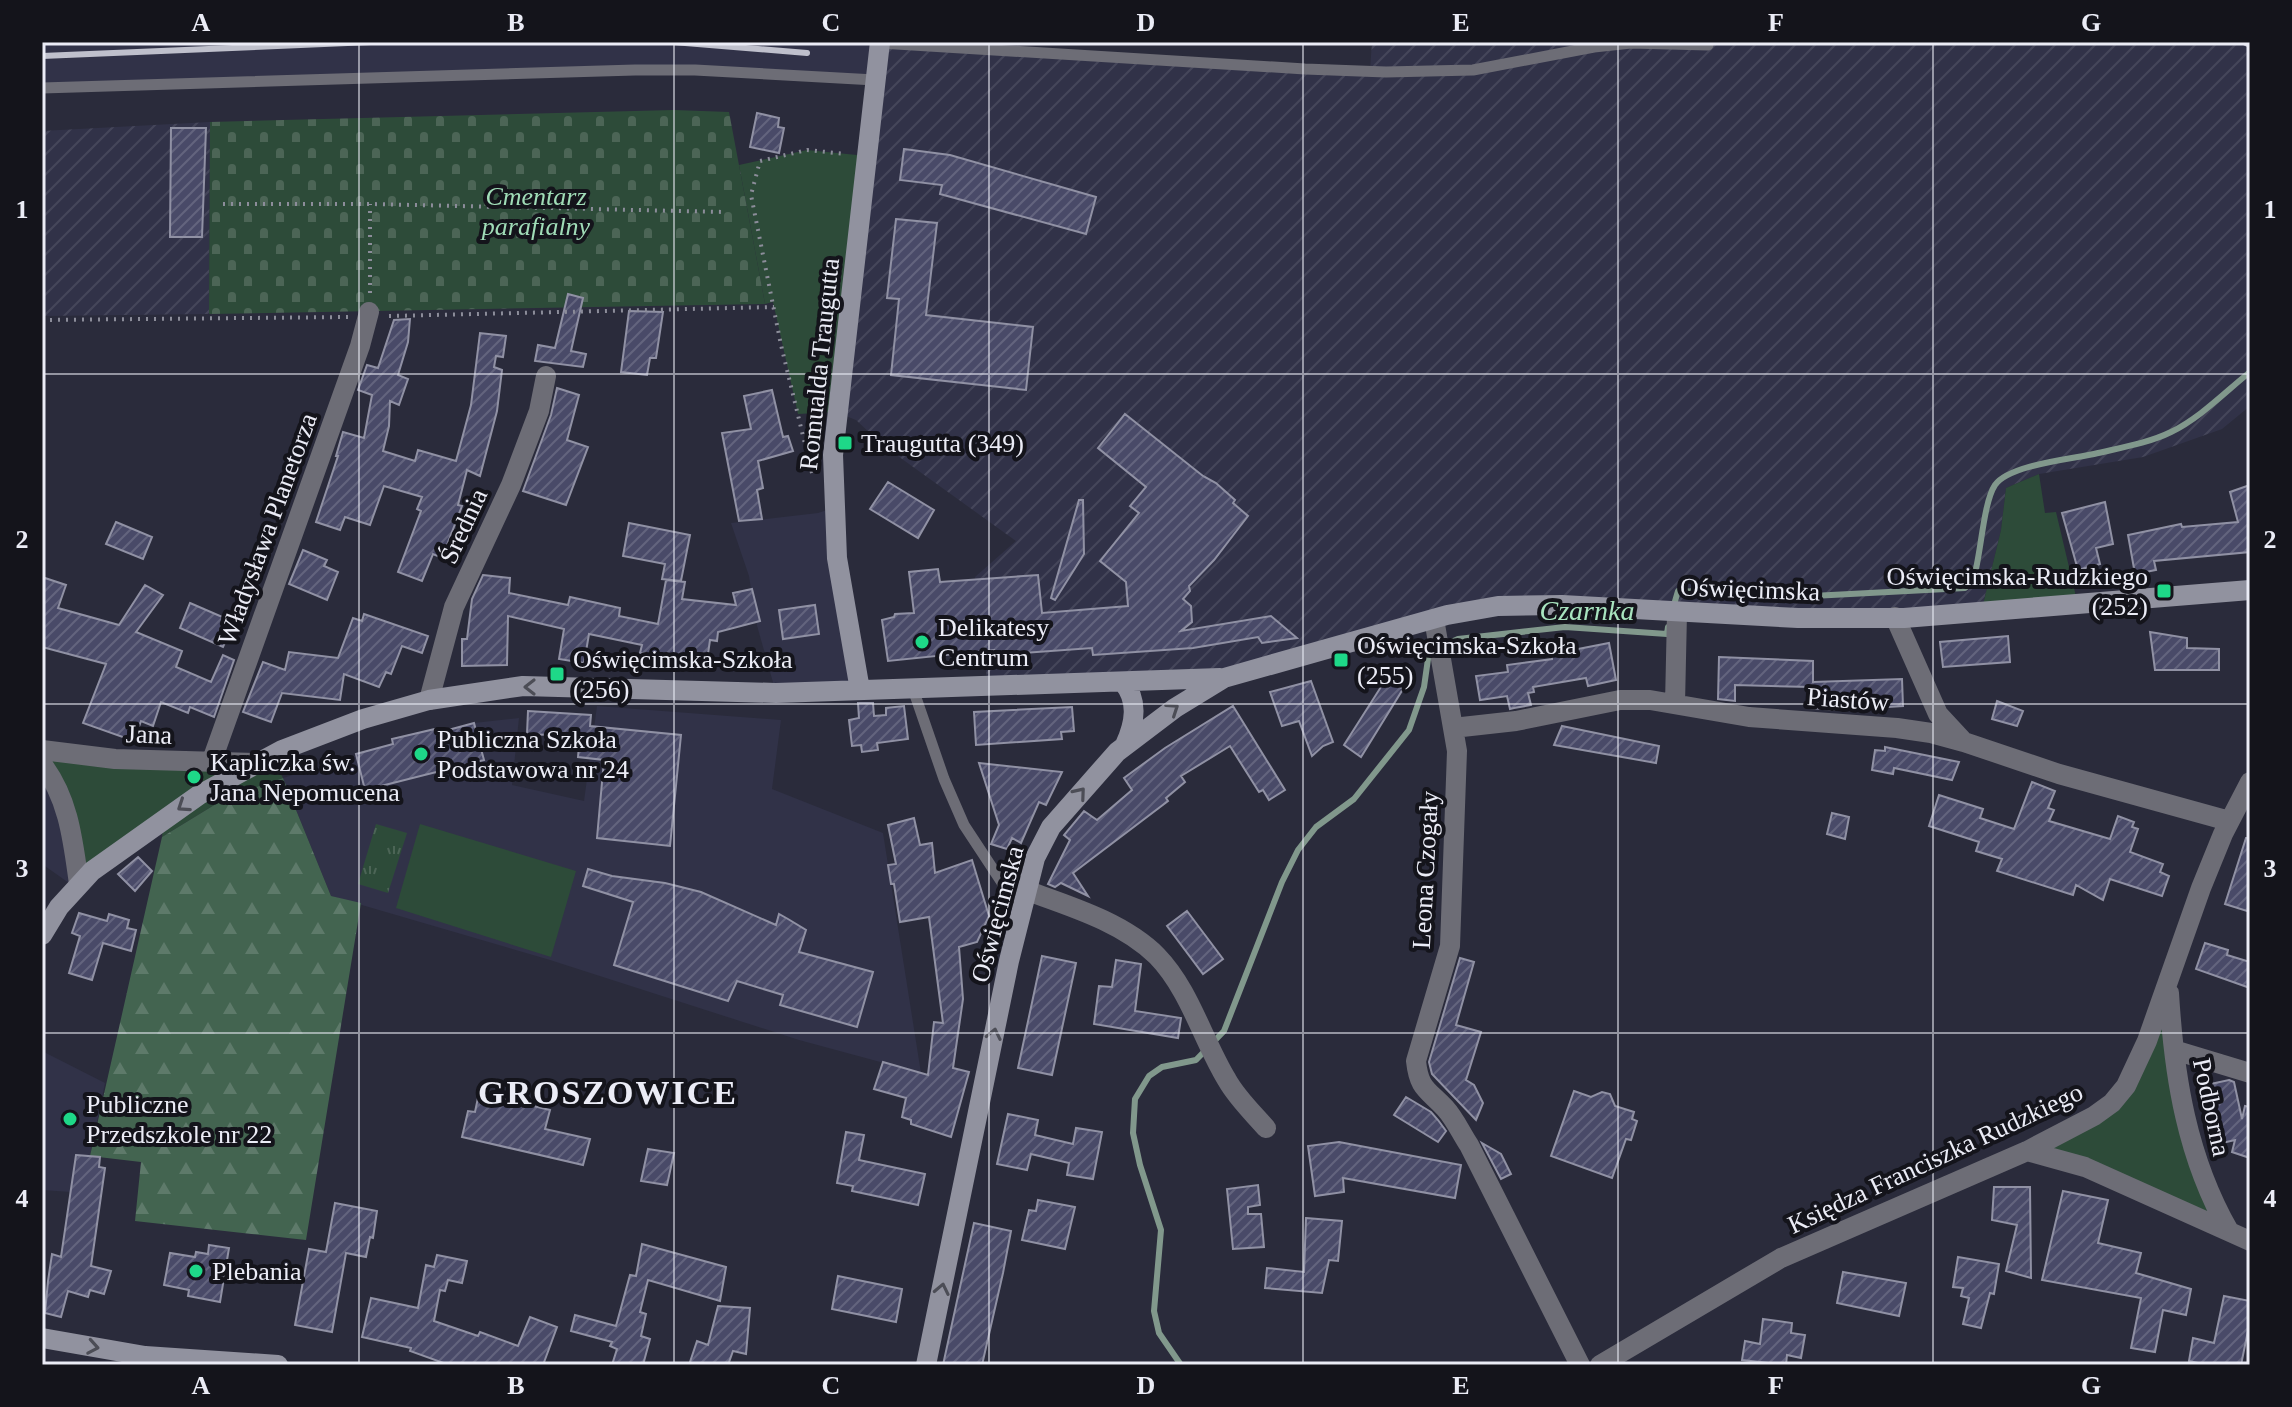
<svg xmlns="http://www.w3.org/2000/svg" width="2292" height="1407" font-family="Georgia,serif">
  <defs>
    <pattern id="industrial-furrows" width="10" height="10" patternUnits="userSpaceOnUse" patternTransform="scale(2)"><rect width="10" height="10" fill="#313248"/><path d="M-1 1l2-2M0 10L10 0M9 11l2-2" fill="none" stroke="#45465a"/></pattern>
    <pattern id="forest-firs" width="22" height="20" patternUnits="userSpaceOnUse" patternTransform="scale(2)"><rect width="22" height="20" fill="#436450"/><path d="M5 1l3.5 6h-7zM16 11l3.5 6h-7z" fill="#5e7a6a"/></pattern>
    <pattern id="cemetery-stones" width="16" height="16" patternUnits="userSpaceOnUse" patternTransform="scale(2)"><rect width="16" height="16" fill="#2d4b39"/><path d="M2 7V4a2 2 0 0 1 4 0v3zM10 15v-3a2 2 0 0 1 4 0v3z" fill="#4c6556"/></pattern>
    <pattern id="park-tufts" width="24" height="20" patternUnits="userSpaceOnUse" patternTransform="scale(2)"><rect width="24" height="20" fill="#2d4b39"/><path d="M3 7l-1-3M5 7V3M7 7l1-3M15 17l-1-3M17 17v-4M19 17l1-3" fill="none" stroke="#4c6556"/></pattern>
    <pattern id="building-hatch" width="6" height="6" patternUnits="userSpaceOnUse" patternTransform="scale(2)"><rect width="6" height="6" fill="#494a68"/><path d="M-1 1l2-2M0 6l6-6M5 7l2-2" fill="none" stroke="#63647e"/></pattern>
  </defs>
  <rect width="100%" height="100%" fill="#2a2b3b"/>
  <path fill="#313248" d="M42,42H880L875,80L695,70L42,88Z
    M833,508L860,690L776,693L756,622L749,576L731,523L818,513Z
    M597,706L781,720L772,789L883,833L921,1073L799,1040L550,960L331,896L283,778L393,744L392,738L435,729L437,733L474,723L519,718L512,785L584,801Z
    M42,764L52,777L76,888L42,864Z
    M42,1051L105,1083L90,1156L76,1155L71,1192L42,1190Z"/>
  <path fill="url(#industrial-furrows)" d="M1372,42H2250V406L2222,429L2143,457L2039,474L2006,488L2001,530L1981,613L1520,605L1263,668L988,687L975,577L1016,541L884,446L856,420L836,412L880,43L1370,71Z
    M210,122L209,314L42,316V131Z"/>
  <path fill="#2d4b39" d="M807,150L867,156L836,412L798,414L773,302L765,304L739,165Z
    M2039,474L2045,513L2056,512L2078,605L1981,613L2001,530L2006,488Z
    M53,753L271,754L283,778L229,796L162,837L164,820L79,884L42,764Z
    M420,824L576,871L551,957L396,908Z
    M2169,986L2174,1050L2229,1231L2027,1151L2112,1103Z"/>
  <path fill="url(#forest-firs)" d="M283,778L331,896L361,903L306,1240L135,1221L141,1162L90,1156L162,837L229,796Z"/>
  <path fill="url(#cemetery-stones)" d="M674,110L729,112L765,304L209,314L210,122Z"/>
  <path fill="url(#park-tufts)" d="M376,824L407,833L388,893L358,884Z"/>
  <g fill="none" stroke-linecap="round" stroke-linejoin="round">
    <path stroke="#81988c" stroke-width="6" d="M1673,608L1678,591L1812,596L1965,588L1973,581C1981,556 1983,503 1995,485C2009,465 2071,459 2094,454C2119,448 2149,443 2171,432C2200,418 2225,392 2250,372
      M1181,1365L1159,1333L1154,1311L1161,1230L1140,1165L1133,1133L1135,1099L1149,1076L1162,1067L1196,1060L1224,1031L1282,882L1298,850L1316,827L1354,799L1409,730L1424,687L1429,652L1458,639L1565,627L1667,634L1668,627"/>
  </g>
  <path fill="url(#building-hatch)" stroke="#9091a4" stroke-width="2" d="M757,113L779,118L778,127L784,128L779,153L750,147Z
    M171,128H206L202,237H170Z
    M904,149L950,155L1096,197L1086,234L940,194L942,185L900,180Z
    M896,219L937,223L926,315L1033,327L1026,390L891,375L899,299L887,298Z
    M568,294L583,298L571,351L586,354L583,367L535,361L538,345L555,348Z
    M629,311L663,312L656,358H650L647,375L621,372Z
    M410,319L408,342L398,375L408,379L399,405L390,401L389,426L383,451L415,461L418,450L456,461L471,405L480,333L506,336L503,357L496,356L494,367L502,370L497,411L480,476L467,470L458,505L462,506L442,558L433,554L422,581L398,572L421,511L417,509L422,497L384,486L370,525L345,517L340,530L316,522L338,456H336L343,432L364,438L372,395L358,390L367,365L378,368L394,320Z
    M557,388L579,395L567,440L588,447L566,505L523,491L551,415Z
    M772,390L783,437L788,436L793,451L758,461L763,488L757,490L762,519L739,521L722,433L751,429L744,396Z
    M1125,414L1203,476L1216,483L1235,500L1233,503L1248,516L1214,560L1189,586L1190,591L1183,599L1191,606L1192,622L1181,631L1271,616L1297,638L1262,643L1258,637L1193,648L1093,655L1092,648L994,655V650L888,661L882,620L894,617L895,614L914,613L909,572L938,569L940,582L1038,575L1042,613L1128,606L1126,582L1100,561L1139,513L1130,506L1146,487L1098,448Z
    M888,482L934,510L918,538L870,509Z
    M2250,485V552L2154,561L2156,570L2135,574L2128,535L2181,524L2182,527L2238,522L2230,492Z
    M1079,500H1083L1084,554L1055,600L1051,598Z
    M2105,502L2113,544L2096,548L2100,564L2078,570L2062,513Z
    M116,522L152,537L143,559L106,544Z
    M629,523L690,535L681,581L662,579L665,564L623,556Z
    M303,550L327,560L324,566L338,572L327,600L289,584Z
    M483,575L510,578L509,593L568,605L570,597L620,608L619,616L658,624L666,580L685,582L682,599L736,605L733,593L752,589L760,621L718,632L717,641L710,640L707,661L640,653L642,645L589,634L584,663L559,659L564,629L508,616L507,665L462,666V639H467L472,599Z
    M42,577L66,585L58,608L119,625L145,585L163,595L136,632L182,651L176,667L211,682L223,655L234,660L214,717L190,707L188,713L161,702L153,726L141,721L134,741L83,723L106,664L42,647Z
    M190,603L234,622L223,647L180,628Z
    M815,605L819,634L783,639L779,610Z
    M364,614L428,636L422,653L402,646L391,674L386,672L379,687L344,674L340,700L282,693L271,722L243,712L263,662L285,670L289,652L338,658L353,618L362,621Z
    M2150,632L2187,638V648L2219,649V670H2155Z
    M2008,636L2010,662L1943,667L1940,642Z
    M1609,643L1616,680L1588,686L1586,678L1533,687L1534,692L1528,693L1531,705L1514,708L1510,709L1507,696L1480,700L1476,676L1508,672L1507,665L1552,659V654Z
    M1719,657L1813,661V682L1902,679L1903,706L1837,710L1810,708L1811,687L1735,685V701L1718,699Z
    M1386,679L1403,689L1361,757L1344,745Z
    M1311,681L1333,742L1323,746L1312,756L1299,721L1282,726L1270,692Z
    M1997,701L2023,711L2017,726L1992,719Z
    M858,703H873L874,716L886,715V708L904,706L908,739L877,743L878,750L862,752L861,745L852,746L849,720L859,718Z
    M1233,706L1285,790L1269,800L1263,790L1259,792L1230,746L1181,776L1185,782L1166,798L1168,801L1073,873L1088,896L1061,883L1055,887L1048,884L1070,840L1064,835L1084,811L1097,820L1132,790L1124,778L1165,748Z
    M1072,707L1074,731L1061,732L1062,739L976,745L974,712Z
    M528,711L591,715L590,726L681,735L670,846L597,838L604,760L578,757L579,745L549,742L550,735L527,734Z
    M474,723L484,760L365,790L356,754L393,744L392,739L435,729L437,733Z
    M1562,726L1659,746L1656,763L1554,745Z
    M1885,747L1959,762L1952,780L1894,768L1893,774L1872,770L1875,750L1885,751Z
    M979,763L1062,772L1046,805L1039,802L1021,843L1012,838L1007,849L991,844L999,825Z
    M2032,782L2055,791L2048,808L2054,810L2049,821L2110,839L2118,816L2134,822L2132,827L2138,829L2130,852L2163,864L2160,872L2169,876L2162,896L2110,879L2103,900L2076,885L2073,895L1997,871L2002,859L1976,851L1979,842L1929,826L1939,795L1983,809L1980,818L2014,829Z
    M1832,813L1849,817L1845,839L1827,834Z
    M914,818L920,845L932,843L935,873L972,860L989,916L977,942L959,947L963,999L953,1068L969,1072L951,1137L911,1124V1120L902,1117L906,1098L874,1089L883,1062L928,1075L934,1022L943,1023L929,917L900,922L894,884H891L888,865L896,864L888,825Z
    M2246,838H2250V912L2225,904Z
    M138,857L152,871L135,891L118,874Z
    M588,869L612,876L665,883L701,892L776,925L779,914L788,919L806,930L799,952L873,972L857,1027L780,1005L783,995L737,981L728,1001L614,965L633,902L583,886Z
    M1187,911L1223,959L1203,974L1167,926Z
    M79,913L107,921L109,914L129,920L127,928L136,930L131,951L103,943L92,980L69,973L80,936L72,933Z
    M2205,943L2228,950L2227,955L2250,962V988L2196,969Z
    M1042,956L1076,963L1052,1075L1018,1068Z
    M1460,958L1474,962L1456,1025L1481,1032L1466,1080L1474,1085L1483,1103L1476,1120L1432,1074L1429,1062Z
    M1116,960L1141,964L1135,1011L1181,1018L1178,1038L1094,1024L1099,986L1112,987Z
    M2229,1080L2234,1082L2242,1119L2245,1106L2250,1107V1158L2232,1152L2235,1140L2213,1145L2207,1126L2201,1086Z
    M1574,1091L1591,1097L1602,1092L1610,1094L1615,1106L1634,1112L1632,1119L1637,1121L1631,1140L1626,1139L1612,1178L1551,1156Z
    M479,1093L550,1110L545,1129L590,1139L583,1165L462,1137L468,1111L475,1112Z
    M1406,1097L1431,1112L1438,1120L1446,1131L1438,1142L1394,1115Z
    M1008,1114L1038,1120L1035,1135L1073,1144L1076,1128L1102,1132L1093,1179L1067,1175L1069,1163L1031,1154L1027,1170L997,1164Z
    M846,1132L864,1135L859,1160L925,1174L918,1205L852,1191L853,1186L837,1183Z
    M1339,1142L1461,1165L1455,1198L1343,1178L1344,1192L1315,1196L1308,1146Z
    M1482,1143L1501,1154L1511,1174L1501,1179Z
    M648,1149L674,1153L667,1185L641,1181Z
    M76,1155L100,1157L99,1167L105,1168L91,1266L111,1271L104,1294L90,1290L88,1297L68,1291L61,1317L45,1313L48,1281L52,1254L61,1257Z
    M1258,1185L1260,1205L1248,1207V1214H1261L1264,1247L1233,1249L1227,1189Z
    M1994,1187H2030L2031,1278L2006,1271L2017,1225L1992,1220Z
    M2063,1191L2108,1200L2098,1243L2141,1253L2136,1273L2191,1289L2186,1315L2163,1310L2155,1352L2131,1348L2141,1298L2042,1280Z
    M1038,1200L1075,1207L1065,1249L1022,1240L1029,1210L1036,1211Z
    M335,1203L377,1211L373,1238L370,1237L366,1257L346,1253L332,1332L295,1325L309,1249L326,1252Z
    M1306,1218L1342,1221L1338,1261L1329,1260L1322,1293L1265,1288L1267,1268L1304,1272Z
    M974,1223L1011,1231L1003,1273L982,1365H943Z
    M642,1244L726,1267L720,1301L648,1280L640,1312L646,1314L641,1336L650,1339L643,1365H612L617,1349L610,1346L612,1342L571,1331L575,1315L616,1326L630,1275L636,1276Z
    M209,1245L229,1248L220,1302L188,1296L189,1290L164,1285L170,1253L195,1257L196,1252L208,1254Z
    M437,1255L467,1261L462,1283L448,1280L445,1291L440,1290L434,1321L478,1336L480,1332L518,1346L530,1317L557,1327L543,1365H449L410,1351L411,1348L362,1337L371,1298L418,1308L426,1265L434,1267Z
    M1958,1257L1999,1264L1994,1294L1990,1293L1981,1328L1963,1324L1969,1298L1961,1296L1963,1288L1953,1287Z
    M1843,1272L1906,1283L1899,1316L1837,1303Z
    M838,1276L902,1289L896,1322L832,1309Z
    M2224,1296L2250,1301V1321L2241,1365H2207L2189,1361L2193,1338L2214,1343Z
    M718,1306L750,1308L746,1354L733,1351L728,1365H689L697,1341L708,1345Z
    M1763,1319L1792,1323L1791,1333L1805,1335L1801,1358L1787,1355L1786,1365L1742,1360L1745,1341L1760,1344Z"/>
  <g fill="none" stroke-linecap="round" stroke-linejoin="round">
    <path stroke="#8c8d9a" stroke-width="4" stroke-dasharray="2 6" stroke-linecap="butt" d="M223,204H370L725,212
      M370,293V204
      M389,316L774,307
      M42,320L348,317
      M812,473L781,345L751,195L760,161L807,150L846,154"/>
    <path stroke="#6d6d76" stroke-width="11" d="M880,43L1305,69L1386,72L1473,70L1594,47L1631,43L1708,45
      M42,88L635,70H695L875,80
      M913,689L944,779L964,825L1020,910"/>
    <path stroke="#6d6d76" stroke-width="20" d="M1895,617L1938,714L1964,742
      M1434,619L1457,751L1450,946L1416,1061C1419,1089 1427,1089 1445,1108C1455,1119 1461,1133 1469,1145L1580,1365
      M429,700L454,607L511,485L539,411L546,376
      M1675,704L1677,613
      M1453,728L1516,721L1620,700H1650L1749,717L1897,728L1931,733L1964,742L2059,774L2229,821
      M42,750L115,759L255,763
      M211,763L360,346L369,312
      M42,764C69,799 73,841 79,884
      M1025,890C1069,906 1123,922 1157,956C1190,990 1203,1041 1227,1080C1237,1098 1253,1113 1266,1128
      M2169,993C2174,1077 2187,1158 2229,1231
      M2174,1050L2250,1073
      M2027,1151L2085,1167L2250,1241
      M1600,1365L1781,1258L2027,1151L2094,1116L2112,1103L2126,1086L2147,1041L2201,888L2223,834L2250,782"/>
    <path stroke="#91929f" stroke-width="20" d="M1123,682C1139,701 1135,723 1125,745
      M860,690L837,558L833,455L880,42
      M42,935L59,907L92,871L199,795L282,750L363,719L429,700L523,686L776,693L1220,678
      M42,1338L145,1356L278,1365
      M926,1365L1009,961L1035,858L1051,827L1117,752L1175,708L1224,678L1447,615L1498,606L1562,605L1798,618H1904L2250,590"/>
    <path stroke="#bfc0cc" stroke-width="6" d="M673,42L807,53
      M2244,42L2250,45
      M42,56L371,42"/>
  </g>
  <defs><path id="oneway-chevron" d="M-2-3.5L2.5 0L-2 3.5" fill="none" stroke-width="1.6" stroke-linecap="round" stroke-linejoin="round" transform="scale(2)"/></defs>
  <g stroke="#4c4d56">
    <use href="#oneway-chevron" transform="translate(530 687) rotate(180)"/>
    <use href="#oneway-chevron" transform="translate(1173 709) rotate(-34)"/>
    <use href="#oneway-chevron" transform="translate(1080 793) rotate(-50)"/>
    <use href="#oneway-chevron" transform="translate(183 806) rotate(146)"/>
    <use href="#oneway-chevron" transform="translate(994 1034) rotate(-78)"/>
    <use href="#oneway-chevron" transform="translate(942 1289) rotate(-78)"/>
    <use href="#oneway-chevron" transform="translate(93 1347) rotate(10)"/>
  </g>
  <path fill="none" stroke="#ebecf6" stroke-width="2" stroke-opacity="0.55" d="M359,42V1365M674,42V1365M989,42V1365M1303,42V1365M1618,42V1365M1933,42V1365M42,374H2250M42,704H2250M42,1033H2250"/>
  <g fill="#1ed888" stroke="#14141b" stroke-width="3">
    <rect x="837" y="435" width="16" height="16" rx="4"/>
    <rect x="2156" y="583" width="16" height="16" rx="4"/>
    <circle cx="922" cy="642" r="8"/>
    <rect x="1333" y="652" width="16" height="16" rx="4"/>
    <rect x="549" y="666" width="16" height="16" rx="4"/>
    <circle cx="421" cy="754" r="8"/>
    <circle cx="194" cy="777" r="8"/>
    <circle cx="70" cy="1119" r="8"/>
    <circle cx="196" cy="1271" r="8"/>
  </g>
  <g text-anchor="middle" stroke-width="8" stroke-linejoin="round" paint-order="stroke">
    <g font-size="26" font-style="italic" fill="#a0dcb7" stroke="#14141b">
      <text x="536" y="205">Cmentarz<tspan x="536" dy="30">parafialny</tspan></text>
    </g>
    <g font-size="26" fill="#ebecf6" stroke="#14141b">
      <text transform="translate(819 364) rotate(-84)" y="9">Romualda Traugutta</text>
      <text transform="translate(463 526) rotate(-65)" y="9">Średnia</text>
      <text transform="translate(267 529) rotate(-70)" y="9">Władysława Planetorza</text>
      <text transform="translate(1750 589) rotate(2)" y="9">Oświęcimska</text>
      <text transform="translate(1848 699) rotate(4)" y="9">Piastów</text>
      <text transform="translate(149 734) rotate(2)" y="9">Jana</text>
      <text transform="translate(1425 870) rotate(-87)" y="9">Leona Czogały</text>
      <text transform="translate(997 914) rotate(-75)" y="9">Oświęcimska</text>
      <text transform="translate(2212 1107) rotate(78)" y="9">Podborna</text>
      <text transform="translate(1935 1158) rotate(-25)" y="9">Księdza Franciszka Rudzkiego</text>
    </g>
    <g font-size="26" fill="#ebecf6" stroke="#14141b" text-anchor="start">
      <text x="861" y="452">Traugutta (349)</text>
      <text x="2148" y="585" text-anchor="end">Oświęcimska-Rudzkiego<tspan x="2148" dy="30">(252)</tspan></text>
      <text x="938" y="636">Delikatesy<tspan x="938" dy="30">Centrum</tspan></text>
      <text x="1357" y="654">Oświęcimska-Szkoła<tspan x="1357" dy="30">(255)</tspan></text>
      <text x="573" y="668">Oświęcimska-Szkoła<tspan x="573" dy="30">(256)</tspan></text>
      <text x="437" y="748">Publiczna Szkoła<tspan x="437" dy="30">Podstawowa nr 24</tspan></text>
      <text x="210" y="771">Kapliczka św.<tspan x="210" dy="30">Jana Nepomucena</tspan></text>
      <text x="86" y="1113">Publiczne<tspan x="86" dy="30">Przedszkole nr 22</tspan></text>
      <text x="212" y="1280">Plebania</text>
    </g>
    <g font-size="28" font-style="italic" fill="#a8e4bf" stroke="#14141b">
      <text x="1587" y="620">Czarnka</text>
    </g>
    <g font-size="34" font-weight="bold" letter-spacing="2" fill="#ebecf6" stroke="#14141b">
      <text x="608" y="1104">GROSZOWICE</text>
    </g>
  </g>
  <rect width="2292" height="1407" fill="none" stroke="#14141b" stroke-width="88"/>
  <rect x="44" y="44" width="2204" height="1319" fill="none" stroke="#ebecf6" stroke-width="3"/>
  <g font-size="26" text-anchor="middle" font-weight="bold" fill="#ebecf6">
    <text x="201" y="31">A</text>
    <text x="516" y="31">B</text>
    <text x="831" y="31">C</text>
    <text x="1146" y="31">D</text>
    <text x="1461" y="31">E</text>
    <text x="1776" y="31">F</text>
    <text x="2091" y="31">G</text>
    <text x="22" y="218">1</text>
    <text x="2270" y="218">1</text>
    <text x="22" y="548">2</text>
    <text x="2270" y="548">2</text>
    <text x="22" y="877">3</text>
    <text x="2270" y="877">3</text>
    <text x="22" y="1207">4</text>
    <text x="2270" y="1207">4</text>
    <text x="201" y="1394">A</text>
    <text x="516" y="1394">B</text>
    <text x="831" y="1394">C</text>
    <text x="1146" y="1394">D</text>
    <text x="1461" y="1394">E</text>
    <text x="1776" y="1394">F</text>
    <text x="2091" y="1394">G</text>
  </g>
</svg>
